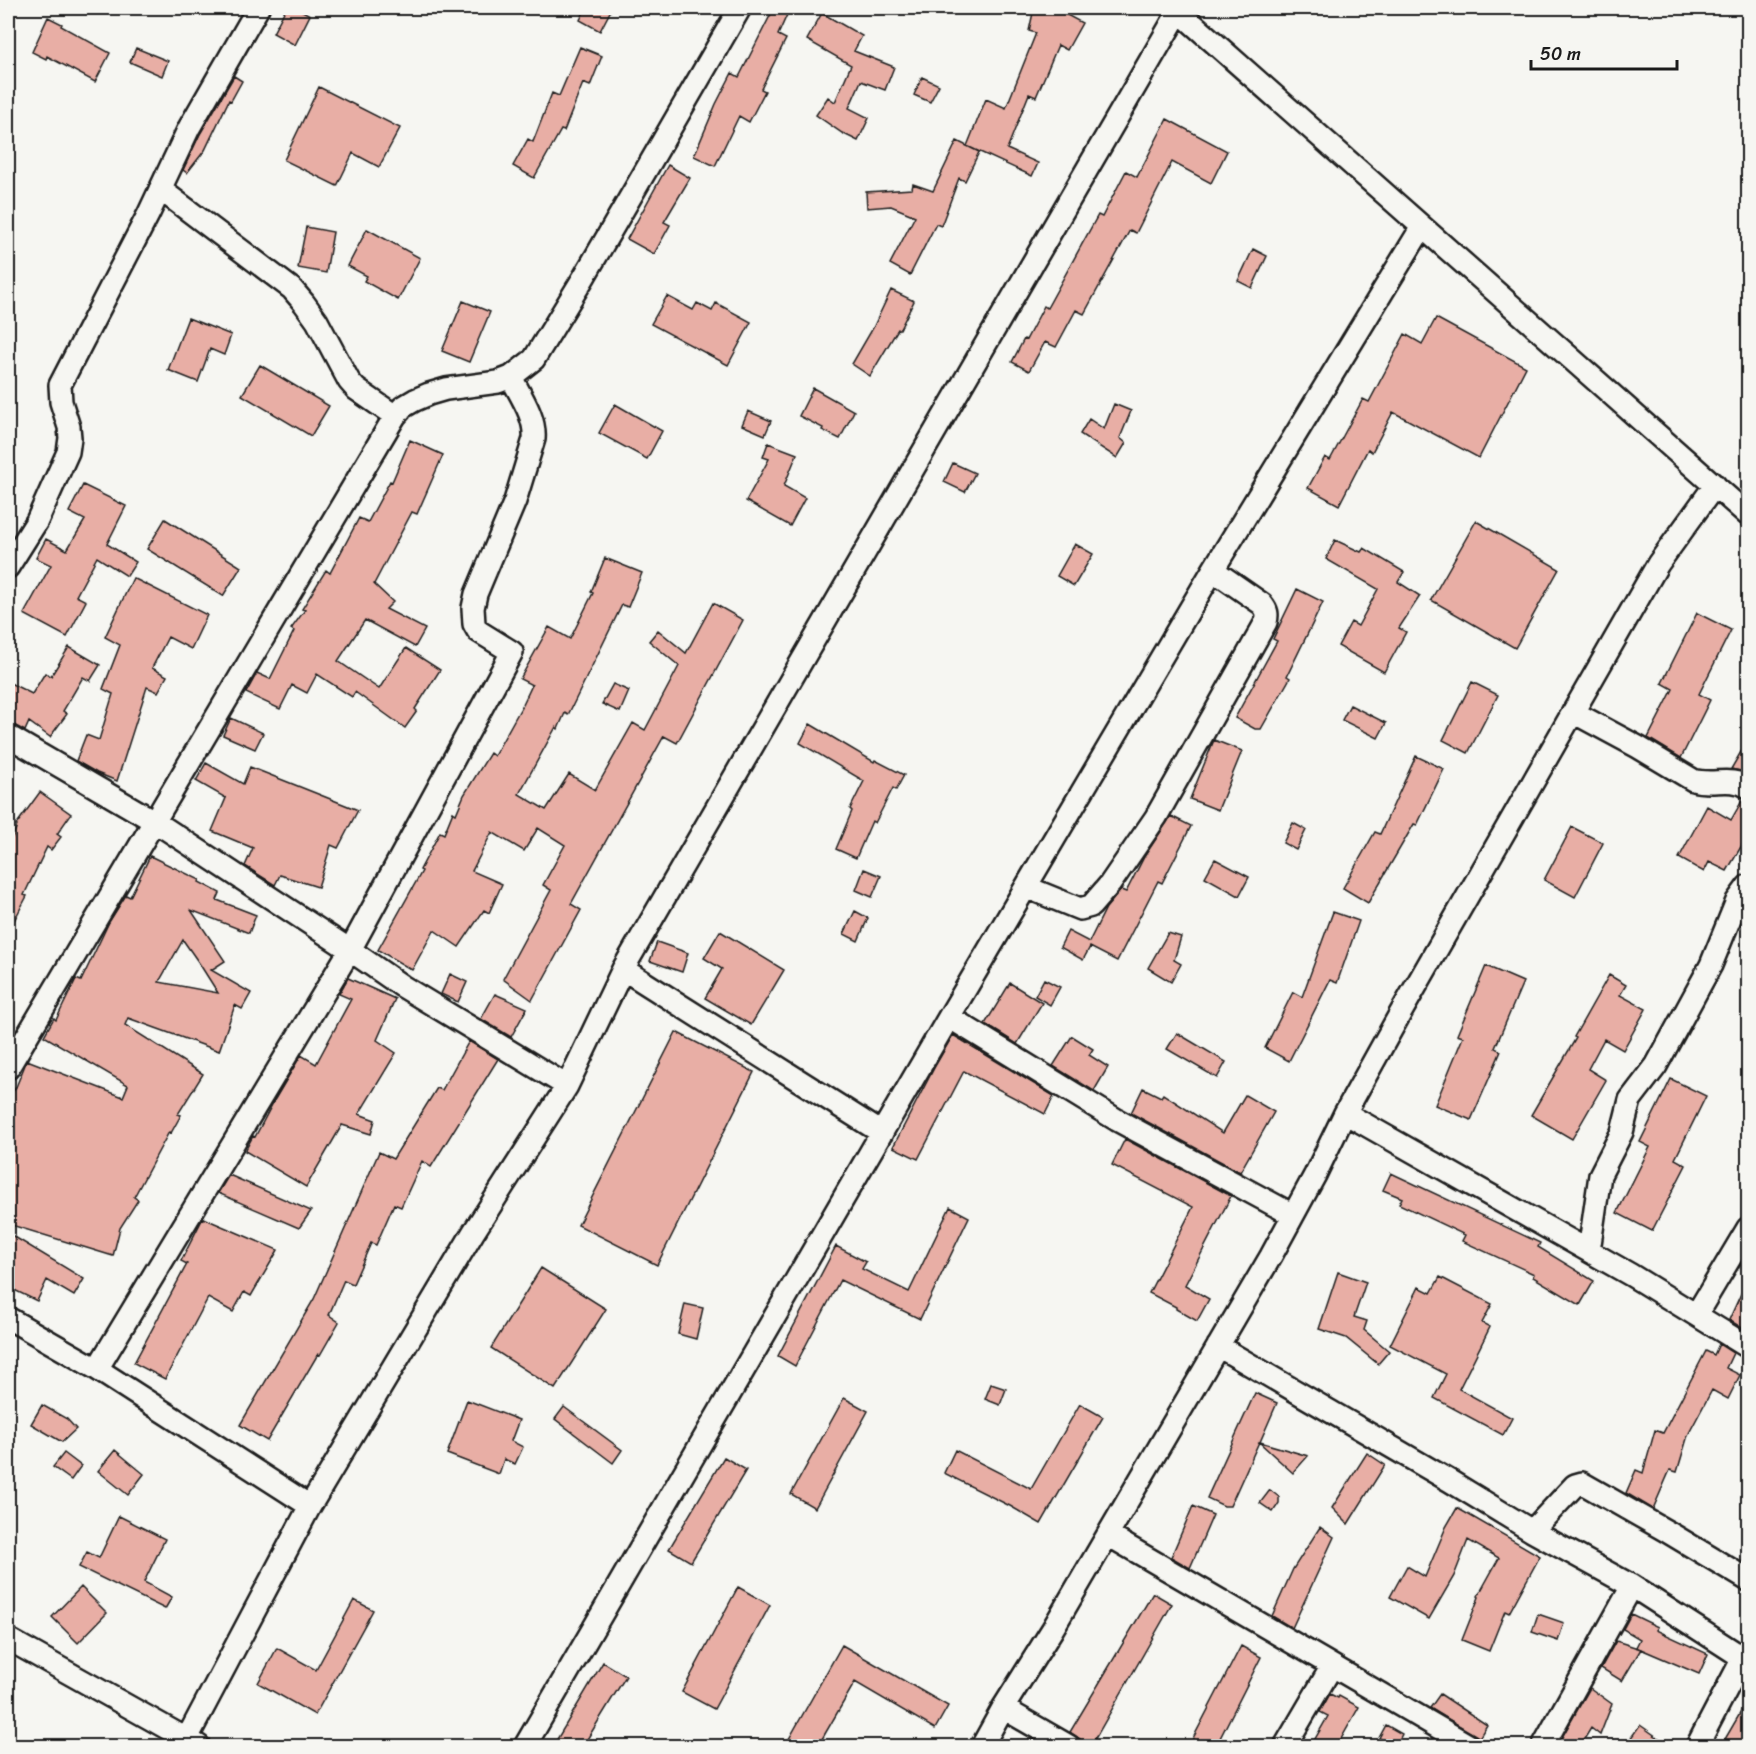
<svg xmlns="http://www.w3.org/2000/svg" width="1756" height="1754" font-family="Sriracha,sans-serif">
  <rect width="100%" height="100%" fill="#f6f6f2"/>
  <filter id="ink" filterUnits="userSpaceOnUse"><feTurbulence type="fractalNoise" baseFrequency=".0167" numOctaves="2"/><feDisplacementMap in="SourceGraphic" scale="12" xChannelSelector="R" yChannelSelector="G"/><feConvolveMatrix kernelMatrix="1 2 1 2 8 2 1 2 1" color-interpolation-filters="sRGB"/></filter>
  <g filter="url(#ink)">
    <path fill="#e8aea5" stroke="#1c1c1c" stroke-width="1.5" fill-rule="evenodd" d="M286,8H297L310,15L295,45L273,33Z
      M586,8H612L600,31L580,20Z
      M774,8H790L778,35L786,39L761,89L765,91L749,122L739,116L715,166L694,156L716,104L732,73L739,77Z
      M1034,8H1054L1082,23L1067,50L1058,45L1036,97L1029,94L1007,149L1038,163L1032,176L967,146L986,99L1006,108L1036,33L1029,31Z
      M822,13L862,36L854,51L894,67L885,90L861,81L849,108L869,118L858,141L842,133L816,115L828,97L835,102L851,65L807,40Z
      M48,17L62,24L61,26L110,53L95,82L47,56L46,59L32,52Z
      M580,47L602,56L590,86L583,83L564,131L561,130L534,178L513,166L528,139L533,142L552,93L559,96Z
      M136,48L168,61L162,76L130,62Z
      M234,76L242,81L231,101L229,100L205,150L187,173L183,170L200,134Z
      M922,77L939,85L930,102L914,95Z
      M319,87L400,128L379,167L353,153L337,186L284,160Z
      M1167,119L1227,151L1211,183L1172,162L1136,233L1130,230L1084,314L1076,310L1056,347L1045,342L1029,371L1012,362L1024,339L1026,340L1044,306L1047,308L1098,215L1102,217L1126,171L1137,177Z
      M957,141L979,152L965,181L959,178L941,226L936,224L910,275L890,264L915,216L891,206L867,208L866,192L912,189L913,184L933,191Z
      M668,165L690,178L664,222L670,225L654,254L627,239Z
      M306,227L333,232L326,273L298,268Z
      M367,229L420,258L398,300L364,281L367,276L348,266Z
      M1253,249L1267,256L1252,288L1238,281Z
      M891,290L914,301L900,329H898L870,376L852,364L873,328Z
      M667,296L693,310L697,303L712,311L716,303L751,322L728,365L651,324Z
      M463,301L490,312L469,362L442,351Z
      M188,318L231,335L224,355L210,349L198,382L168,370Z
      M1436,318L1526,367L1479,458L1393,412L1372,452L1368,449L1339,505L1308,488L1325,457L1330,460L1363,399L1369,402L1405,334L1422,344Z
      M260,365L329,406L311,436L242,395Z
      M813,388L854,411L840,439L822,430L823,428L799,416Z
      M615,404L662,431L647,459L599,433Z
      M1114,404L1131,411L1120,438L1126,443L1117,458L1080,434L1089,419L1104,429Z
      M748,411L771,421L765,435L742,425Z
      M410,440L443,455L417,514L412,512L374,584L393,602L386,609L425,629L415,647L365,620L338,661L379,689L406,648L440,670L415,709L417,711L405,728L355,692L352,697L317,674L307,693L292,685L280,709L246,693L257,673L270,679L294,631L291,629L305,610L302,609L326,570L330,573L359,518L368,522L390,481L392,482Z
      M768,443L797,454L784,486L805,498L790,526L746,501L769,459L763,457Z
      M953,463L975,473L965,492L944,482Z
      M83,485L126,506L107,544L136,562L127,576L97,557L76,596L86,601L67,637L24,614L51,565L36,558L46,539L67,550L85,520L69,512Z
      M165,519L241,567L223,596L147,549Z
      M1476,521L1559,569L1515,648L1431,600Z
      M1335,540L1361,552L1364,548L1404,572L1398,582L1420,596L1399,628L1406,632L1384,672L1338,646L1351,622L1358,626L1378,589L1326,559Z
      M1075,544L1093,554L1074,586L1057,576Z
      M605,558L642,573L628,607L622,605L568,715L565,713L558,729L556,727L519,794L546,810L569,774L595,790L633,723L645,730L679,666L649,641L658,630L686,653L713,603L743,620L677,743L664,736L571,904L581,910L532,1000L503,979L551,890L543,885L565,845L538,828L524,851L492,832L472,871L502,884L489,913L484,910L459,947L434,930L412,970L378,950L422,871L420,870L440,832L444,834L453,812L456,814L464,795L490,753L494,756L523,704L532,685L520,679L549,627L570,639L593,593L591,592Z
      M133,578L207,615L191,649L168,637L152,668L167,676L158,692L147,687L117,781L97,773L76,761L86,735L99,740L113,694L103,689L120,645L105,637Z
      M1297,589L1323,602L1287,676L1290,678L1261,729H1255L1235,718L1277,641L1273,639Z
      M1697,613L1731,630L1699,694L1710,700L1681,758L1648,738L1673,689L1662,683Z
      M69,647L100,665L90,681L83,677L63,711L67,714L50,737L29,722L25,731L8,722V682L32,694L45,673L51,676Z
      M1472,682L1498,695L1468,753L1443,740Z
      M613,684L629,691L620,712L602,704Z
      M1350,705L1386,723L1378,738L1342,720Z
      M231,718L263,733L255,749L223,735Z
      M810,724L874,762L875,760L904,775L896,790L893,788L875,823L872,821L856,858L836,849L852,811L850,809L864,781L800,743Z
      M1749,738V773L1731,769Z
      M1214,740L1242,751L1218,810L1190,799Z
      M1416,756L1444,769L1417,825L1414,824L1368,903L1343,888L1375,832L1380,834Z
      M206,763L243,784L250,767L358,810L338,848L331,845L318,887L280,875L275,885L245,866L253,848L212,831L226,798L196,781Z
      M40,792L71,814L57,834L61,837L51,850L47,847L24,895L27,896L8,932V847L17,826L16,825Z
      M1743,799L1749,800V833L1727,871L1709,862L1704,872L1679,858L1707,806L1731,820Z
      M1171,816L1191,826L1162,883L1158,881L1117,961L1090,947L1083,960L1060,947L1068,931L1089,942L1106,908L1121,890L1126,892L1144,857Z
      M1293,823L1306,830L1296,850L1283,843Z
      M1572,827L1603,843L1575,897L1544,880Z
      M150,856L200,880L199,882L220,893L217,900L256,915L249,933L191,910L225,961L211,970L251,993L242,1009L235,1005L219,1051L128,1018L125,1025L203,1074L178,1114L181,1115L171,1133L169,1132L134,1197L138,1200L120,1228L113,1256L8,1224V1099L16,1087L27,1060L123,1097L128,1085L44,1036L54,1018L56,1020L76,979L81,981L109,922L126,895L130,897ZM183,940L199,963L218,993L159,982Z
      M1215,859L1249,877L1239,896L1205,877Z
      M864,869L881,876L872,897L856,890Z
      M855,911L868,918L858,941L844,934Z
      M1333,912L1359,921L1337,983L1330,980L1289,1061L1265,1048L1293,992L1302,997Z
      M720,931L784,970L751,1025L705,998L722,969L704,958Z
      M1168,933L1181,937L1174,960L1181,964L1171,982L1148,968Z
      M657,942L688,953L682,972L650,961Z
      M1486,966L1523,982L1495,1048L1501,1051L1471,1120L1435,1105L1463,1037L1457,1035Z
      M450,974L467,982L458,1002L441,994Z
      M1609,975L1626,985L1620,995L1646,1009L1623,1050L1604,1039L1588,1069L1606,1080L1572,1139L1531,1115L1576,1038L1574,1037Z
      M348,978L395,999L377,1040L396,1053L359,1114L375,1120L371,1134L342,1125L306,1187L245,1151L253,1136L255,1137L275,1099L301,1055L316,1064L351,999L339,994Z
      M1044,979L1060,987L1050,1005L1035,996Z
      M1010,983L1042,1003L1017,1044L985,1024Z
      M495,994L527,1008L511,1037L481,1019Z
      M676,1032L754,1072L657,1265L578,1225Z
      M1177,1033L1226,1062L1217,1078L1167,1049Z
      M953,1035L1054,1096L1045,1114L964,1071L918,1159L893,1147L934,1068Z
      M1072,1036L1093,1049L1089,1055L1108,1067L1094,1091L1053,1066Z
      M469,1041L498,1059L431,1167L422,1161L401,1207L394,1204L376,1245L371,1243L353,1284L344,1280L329,1315L339,1322L320,1355L318,1354L267,1441L240,1425L314,1299L379,1152L393,1159L437,1088L442,1090Z
      M1671,1079L1706,1096L1675,1159L1686,1165L1652,1231L1617,1213L1650,1147L1640,1142Z
      M1143,1088L1161,1097L1163,1094L1223,1133L1245,1095L1274,1112L1240,1172L1131,1113Z
      M1125,1139L1231,1196L1185,1285L1209,1299L1197,1321L1176,1309V1307L1149,1293L1193,1207L1112,1165Z
      M1391,1173L1540,1243L1538,1247L1594,1281L1580,1305L1533,1277L1534,1274L1462,1241L1465,1235L1399,1204L1402,1198L1383,1190Z
      M229,1175L311,1211L299,1228L218,1193Z
      M950,1207L969,1217L920,1319L840,1280L795,1366L778,1356L836,1246L866,1262L862,1269L909,1292Z
      M203,1218L278,1250L251,1296L244,1292L233,1312L208,1298L165,1379L134,1363L187,1264L181,1261Z
      M8,1233L84,1279L74,1296L47,1280L37,1301L8,1287Z
      M541,1268L606,1309L555,1389L491,1348Z
      M1338,1272L1366,1282L1354,1317L1367,1321L1364,1330L1389,1351L1378,1364L1346,1338L1319,1329Z
      M1749,1276V1332L1729,1320Z
      M1440,1277L1492,1304L1482,1323L1490,1327L1459,1389L1512,1418L1503,1435L1434,1398L1446,1374L1390,1345L1419,1287L1431,1293Z
      M685,1304L703,1308L696,1339L678,1334Z
      M1719,1344L1733,1353L1726,1368L1740,1375L1728,1399L1712,1390L1688,1435L1677,1472L1670,1470L1653,1509L1626,1493L1636,1470L1643,1473L1655,1430L1663,1433L1706,1351L1714,1355Z
      M991,1384L1006,1389L1000,1405L985,1399Z
      M1255,1393L1277,1403L1260,1442L1308,1456L1293,1473L1259,1442L1230,1506H1224L1207,1498Z
      M844,1398L868,1411L815,1508L791,1494Z
      M467,1400L519,1420L511,1441L523,1447L515,1464L504,1459L499,1474L447,1454Z
      M1080,1404L1103,1417L1041,1524L1010,1506L944,1473L955,1450L1031,1489Z
      M42,1405L67,1419L76,1429L62,1442L31,1424Z
      M564,1407L622,1450L613,1463L555,1419Z
      M115,1450L144,1474L128,1495L98,1471Z
      M64,1453L81,1466L71,1480L53,1467Z
      M1367,1453L1385,1465L1348,1524L1332,1508Z
      M724,1457L746,1470L691,1562L669,1549Z
      M1270,1490L1279,1497V1503L1273,1512L1260,1503Z
      M1193,1506L1213,1515L1190,1568L1171,1557Z
      M1457,1508L1540,1556L1509,1613L1505,1611L1489,1651L1462,1640L1479,1597L1478,1596L1499,1558L1468,1540L1454,1576L1429,1619L1390,1597L1407,1566L1425,1577L1446,1527Z
      M119,1516L165,1539L144,1582L172,1597L165,1609L79,1567L87,1552L99,1558Z
      M1320,1527L1334,1537L1292,1628L1272,1616L1293,1569Z
      M81,1587L107,1613L78,1643L52,1617Z
      M738,1587L770,1605L714,1709L682,1692Z
      M1153,1593L1172,1604L1091,1746H1082L1080,1739L1070,1732Z
      M354,1600L373,1610L315,1715L258,1683L277,1648L316,1670Z
      M1538,1614L1564,1623L1558,1641L1532,1632Z
      M1631,1614L1658,1627L1656,1630L1708,1654L1699,1674L1636,1647L1640,1639L1623,1629Z
      M1616,1641L1641,1649L1622,1681L1601,1668Z
      M842,1645L948,1706L935,1729L855,1682L818,1746H785Z
      M1241,1646L1261,1657L1216,1746H1189Z
      M603,1662L626,1676L583,1746H553Z
      M1590,1688L1612,1704L1600,1735L1591,1728L1580,1746H1557Z
      M1330,1694L1338,1698L1339,1696L1359,1707L1337,1746H1311L1328,1716L1320,1712Z
      M1440,1694L1487,1725L1479,1738L1430,1708Z
      M1749,1698V1746H1721Z
      M1386,1725L1402,1734L1396,1746L1379,1738Z
      M1640,1725L1670,1746H1625Z"/>
    <g fill="none" stroke-linecap="round" stroke-linejoin="round">
      <defs>
        <path id="minor" d="M1175,8L1748,515
          M160,189L292,289L304,303L317,321L349,381L356,389L395,416
          M8,567L37,521L68,452L70,438L69,427L61,402L60,385L148,215L189,128L258,8
          M1573,712L1638,747L1693,780C1711,786 1731,776 1748,787
          M8,736L154,821L350,950L402,986L567,1086
          M1026,887L1080,909L1091,906L1110,884L1156,817L1266,622C1268,614 1267,610 1262,604L1213,570
          M623,969L882,1133
          M949,1017L1117,1120L1293,1215
          M8,1068L395,416L403,407L415,400L429,394L446,389L498,382L511,377L534,359L584,277L740,8
          M1345,1113L1631,1275L1748,1347
          M1589,1251L1600,1175L1622,1132L1630,1100L1656,1066L1711,965L1737,901L1748,886
          M1696,1315L1748,1228
          M8,1318L97,1369L310,1506
          M1218,1346L1450,1481L1532,1531L1632,1586L1748,1661
          M97,1369L350,950L512,652L478,631L474,624L473,608L476,594L515,501L534,439C536,417 520,395 511,377
          M1532,1531L1575,1485L1582,1483L1668,1532L1748,1580
          M1108,1535L1470,1746
          M8,1639L199,1746
          M1003,1708L1069,1746
          M183,1746L310,1506L473,1233L567,1086L623,969L1179,11
          M525,1746L949,1017L1213,570L1422,227
          M982,1746L1003,1708L1052,1630L1271,1256L1315,1175L1345,1113L1400,1014L1658,564L1715,485
          M1285,1746L1332,1666
          M1543,1746L1632,1586
          M1697,1746L1743,1658"/>
      </defs>
      <use href="#minor" stroke="#1c1c1c" stroke-width="26"/>
      <use href="#minor" stroke="#f6f6f2" stroke-width="21"/>
    </g>
  </g>
  <rect width="1756" height="1754" fill="none" stroke="#f6f6f2" stroke-width="30"/>
  <rect x="15" y="15" width="1726" height="1724" fill="none" stroke="#1c1c1c" stroke-width="2" filter="url(#ink)"/>
  <path d="M1531 60v9h146v-9" fill="none" stroke="#1c1c1c" stroke-width="3"/>
  <text x="1540" y="60" font-size="18" fill="#1c1c1c" stroke="#f6f6f2" stroke-width="4.5" paint-order="stroke">50 m</text>
</svg>
